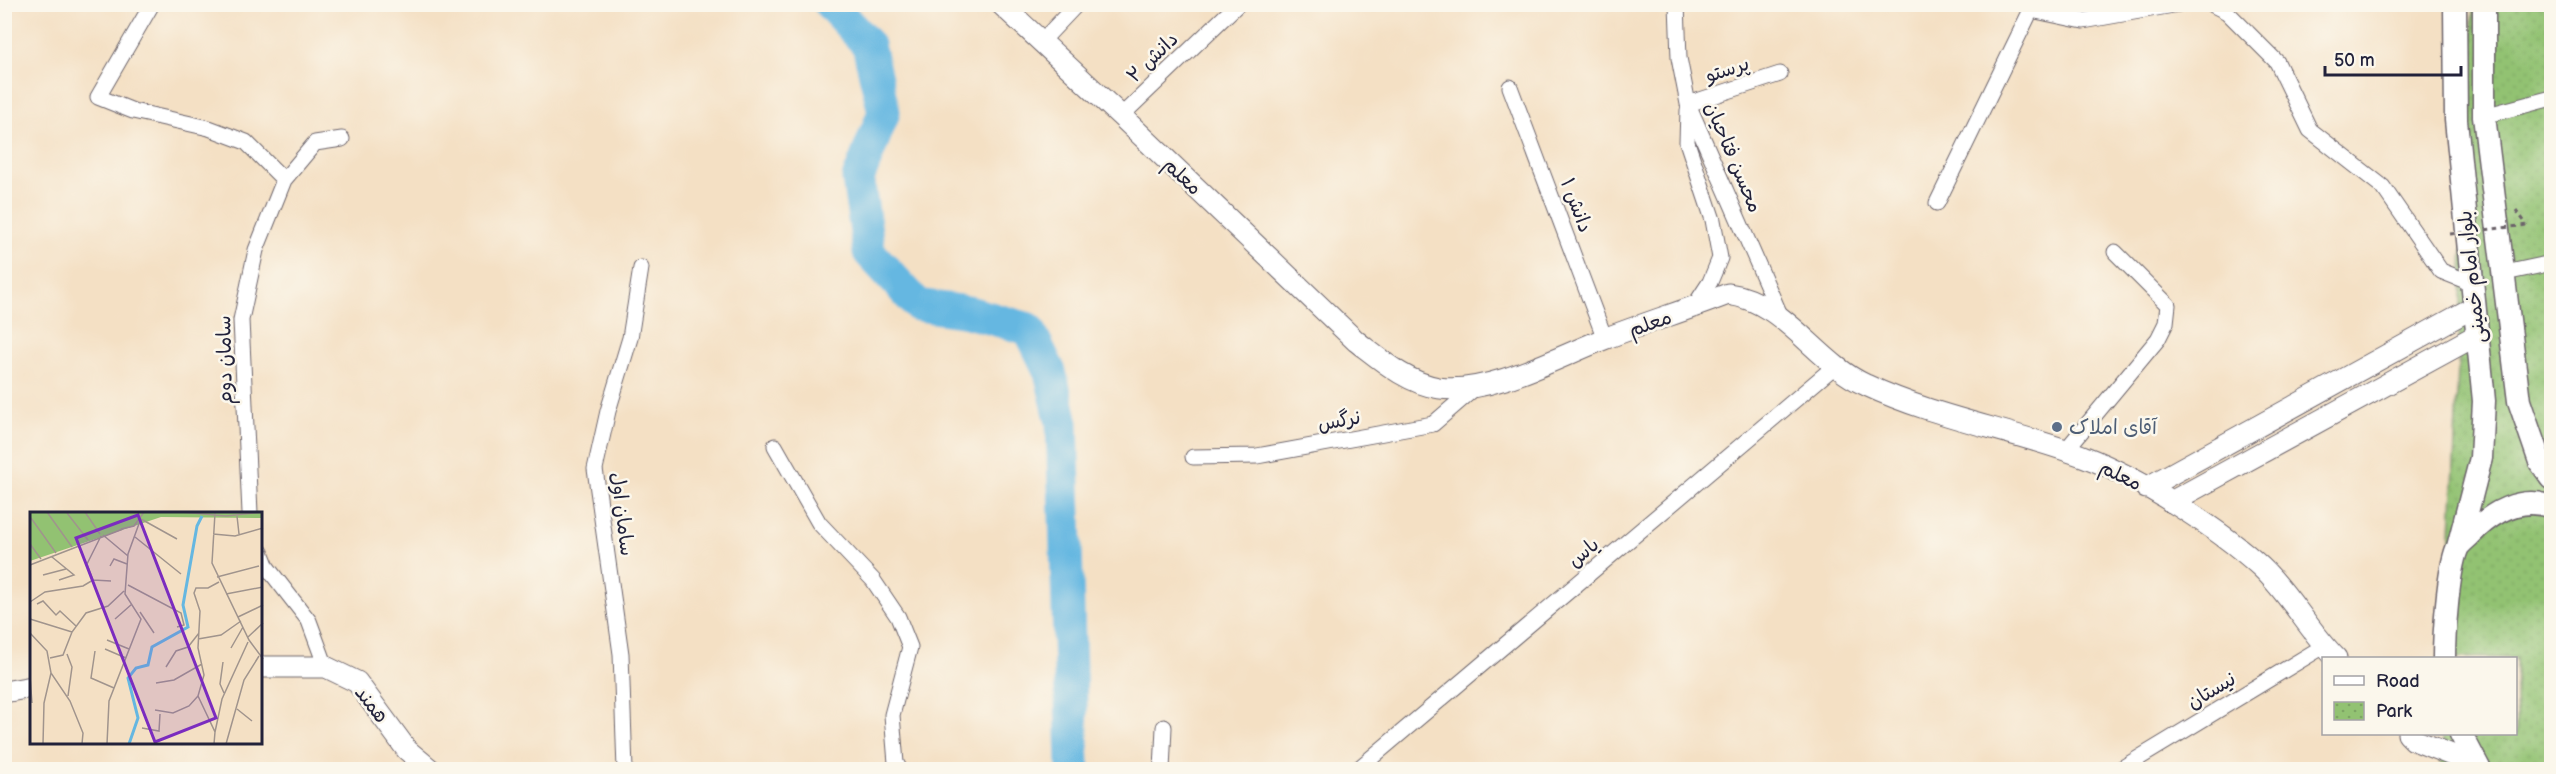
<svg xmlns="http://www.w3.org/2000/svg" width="2556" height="774" font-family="'Balsamiq Sans','Playpen Sans Arabic',sans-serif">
  <defs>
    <pattern id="park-dots" width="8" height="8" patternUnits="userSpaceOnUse" patternTransform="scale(1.5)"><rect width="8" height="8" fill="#92c272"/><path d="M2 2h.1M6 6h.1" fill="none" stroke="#7ea664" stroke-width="1.8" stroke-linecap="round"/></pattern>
  </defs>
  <rect width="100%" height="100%" fill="#fbf7ec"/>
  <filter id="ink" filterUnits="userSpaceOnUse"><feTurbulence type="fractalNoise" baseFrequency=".0167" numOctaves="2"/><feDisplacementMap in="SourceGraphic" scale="12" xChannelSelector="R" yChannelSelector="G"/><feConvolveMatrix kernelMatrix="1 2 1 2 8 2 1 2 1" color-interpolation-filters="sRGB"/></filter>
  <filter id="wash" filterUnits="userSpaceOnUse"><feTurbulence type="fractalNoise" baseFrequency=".008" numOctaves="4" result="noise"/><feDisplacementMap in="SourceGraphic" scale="24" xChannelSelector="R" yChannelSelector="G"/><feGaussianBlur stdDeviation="1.35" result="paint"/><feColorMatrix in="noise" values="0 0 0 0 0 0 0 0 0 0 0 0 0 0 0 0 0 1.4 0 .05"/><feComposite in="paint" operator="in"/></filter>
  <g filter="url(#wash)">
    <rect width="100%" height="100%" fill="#f4e0c4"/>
    <path fill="url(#park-dots)" stroke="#5a7256" stroke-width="1.5" d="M2473,5H2551V769H2441L2443,734H2516V658H2446Z"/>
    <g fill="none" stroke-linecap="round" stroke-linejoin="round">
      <path stroke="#65b7e1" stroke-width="33" d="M830,4L868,45L884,112L858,179L869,252L918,305L968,312L1029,329L1050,372L1062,423L1073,764L1075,770"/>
    </g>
  </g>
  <g filter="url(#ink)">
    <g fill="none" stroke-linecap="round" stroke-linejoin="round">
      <defs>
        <path id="street" d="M152,4L98,97L133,111L209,128L246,142L284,180
          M1677,4L1679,58L1688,104L1781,317
          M2211,4L2227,12L2277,62L2310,130L2383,187L2441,271L2471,283
          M2031,10L2083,21L2179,4
          M1041,42L1077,4
          M1510,87L1605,339
          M1688,104L1780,74
          M1688,110L1687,142L1713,220L1720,258L1710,282L1693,308
          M1121,116L1238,4
          M2484,116L2552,98
          M1937,203L2031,10
          M2505,273L2552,263
          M775,446L819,523L873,580L898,617L910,647L892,715L896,763L900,770
          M2065,451L2158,339L2166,323L2168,305L2115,252
          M1193,457L1257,456L1433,424L1477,386
          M250,513L241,320L256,250L284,180L315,143L342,139
          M261,552L267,567L309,621L326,667
          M625,770L621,654L595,469L608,411L630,338L641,268
          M1162,770L1164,727
          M1357,770L1835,366
          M2119,770L2324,646"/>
        <path id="secondary" d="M1001,4L1121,116L1356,341C1381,360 1407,383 1439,388C1489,395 1558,357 1604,339C1645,323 1687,310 1728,294C1785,301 1816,363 1866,385C1936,418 2013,430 2085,457C2138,477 2220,529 2261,567C2289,593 2309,631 2336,658
          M2146,488L2474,307
          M2171,502L2477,335
          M261,667H326L357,682L407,750L431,770
          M4,692L32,687
          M2408,734L2414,740L2477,765"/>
        <path id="primary" d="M2455,4L2456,120L2484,401L2481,458L2458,547
          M2484,4V116L2519,401L2540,462L2552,478
          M2444,658C2444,634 2448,571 2457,549C2459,544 2466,539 2470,535C2491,513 2520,495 2552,507
          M2461,734L2480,770"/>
      </defs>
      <use href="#street" stroke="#6c646b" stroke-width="17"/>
      <use href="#secondary" stroke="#6c646b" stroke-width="23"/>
      <use href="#primary" stroke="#6c646b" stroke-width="25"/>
      <path stroke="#6c646b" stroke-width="3" stroke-dasharray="4.5 4.5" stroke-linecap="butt" d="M2516,210L2527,225"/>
      <use href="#street" stroke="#fff" stroke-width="15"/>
      <use href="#secondary" stroke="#fff" stroke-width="21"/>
      <use href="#primary" stroke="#fff" stroke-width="22"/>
      <path stroke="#6c646b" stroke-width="3" stroke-dasharray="4.5 4.5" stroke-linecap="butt" d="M2450,234L2527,225"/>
    </g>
  </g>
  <circle fill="#5c6f8a" stroke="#fbf7ec" stroke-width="2" cx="2057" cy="427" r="6"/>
  <g text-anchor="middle" stroke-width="5" stroke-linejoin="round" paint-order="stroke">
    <g font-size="20" fill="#22223b" stroke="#fbf7ec">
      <text transform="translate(1152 57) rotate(-44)" y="7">دانش ۲</text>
      <text transform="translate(1727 69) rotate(-18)" y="7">پرستو</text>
      <text transform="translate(1734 157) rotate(67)" y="7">محسن فتاحیان</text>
      <text transform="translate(1183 176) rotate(44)" y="7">معلم</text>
      <text transform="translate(1577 205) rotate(69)" y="7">دانش ۱</text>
      <text transform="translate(2471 277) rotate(-96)" y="7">بلوار امام خمینی</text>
      <text transform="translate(1650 323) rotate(-19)" y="7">معلم</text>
      <text transform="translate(224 360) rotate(-91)" y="7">سامان دوم</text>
      <text transform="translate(1339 420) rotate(-10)" y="7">نرگس</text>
      <text transform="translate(2121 475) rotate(27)" y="7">معلم</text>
      <text transform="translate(623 514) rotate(83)" y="7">سامان اول</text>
      <text transform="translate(1583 552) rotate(-40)" y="7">یاس</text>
      <text transform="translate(2211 690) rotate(-31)" y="7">نیستان</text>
      <text transform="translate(372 704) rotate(52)" y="7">همند</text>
    </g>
    <g font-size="20" fill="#4e5e75" stroke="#fbf7ec" text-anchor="start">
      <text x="2069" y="434">آقای املاک</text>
    </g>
  </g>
  <g transform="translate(30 512)">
    <rect width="232" height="232" fill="#f4e0c4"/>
    <path d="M0,0H232L233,6L131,5L0,49Z" fill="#92c272"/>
    <path fill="none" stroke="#65b7e1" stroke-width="3" d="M99,232L108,206L98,166L106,156L118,153L122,135L158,115L153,93L167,14L172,4"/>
    <path fill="none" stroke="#a0948d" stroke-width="1.5" d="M17,0L42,35M55,0L70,22M151,0L196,4L233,0M37,1L58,28M185,1L182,51L219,128L233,147M207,4L209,22M1,6L26,41M111,7L147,27M91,17L104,14L114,0M183,22L205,24L233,16M73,23L98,44M105,25L151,62M0,32L11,47M22,45L44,63L29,68M0,53L93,17M80,54L84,47L97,52M13,63L36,57M187,65L229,54M63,68L57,52L71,24M63,68L81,69M98,73L151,101L154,113L147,115M196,82L233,75M0,90L15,80L53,74L63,68M7,92L13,89L26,103L30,99L46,114M110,100L124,121M208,105L233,93M0,107L42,120M85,107L102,92M0,121L17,139L21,161L40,189L53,221L52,232M218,125L233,111M168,127L191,123L211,109M77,128L99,137M201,136L213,115M75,137L96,146M65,139L61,166L84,176M37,142L42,155L38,184M20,146L33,143L42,120L56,101L78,94L94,79M193,150L190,172L194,181M136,155L146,139L158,135L169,121M0,165L2,191M126,171L144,168L172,152M207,197L222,209M125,198L143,201L159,194L168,184M112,216L129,219L130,202M185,220L192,187L218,130M13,232L14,191L21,161M77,232L79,189L111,107L95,82L98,42L110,9M184,232L185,220L168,184L174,163L168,136L170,99L164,81L166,76H178L189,70M196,232L214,168L229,144"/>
    <path fill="#7b2cbf" fill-opacity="0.15" stroke="#7b2cbf" stroke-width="3" d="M108,3L186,206L125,230L46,26Z"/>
    <rect width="232" height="232" fill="none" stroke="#22223b" stroke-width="3"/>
  </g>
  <rect width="2556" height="774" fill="none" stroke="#fbf7ec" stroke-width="24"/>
  <rect x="2322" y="657" width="195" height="78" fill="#fbf7ec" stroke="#a4a2a5" stroke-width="1.5"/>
  <rect x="2334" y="676" width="30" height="9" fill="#ffffff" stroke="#a4a2a5" stroke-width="1.5"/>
  <text x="2376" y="687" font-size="18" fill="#22223b">Road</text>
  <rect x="2334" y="702" width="30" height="18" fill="url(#park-dots)" stroke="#a4a2a5" stroke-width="1.5"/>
  <text x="2376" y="717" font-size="18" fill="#22223b">Park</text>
  <path d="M2325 66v9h136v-9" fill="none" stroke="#22223b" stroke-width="3"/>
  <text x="2334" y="66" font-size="18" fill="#22223b" stroke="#fbf7ec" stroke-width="4.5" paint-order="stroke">50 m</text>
</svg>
